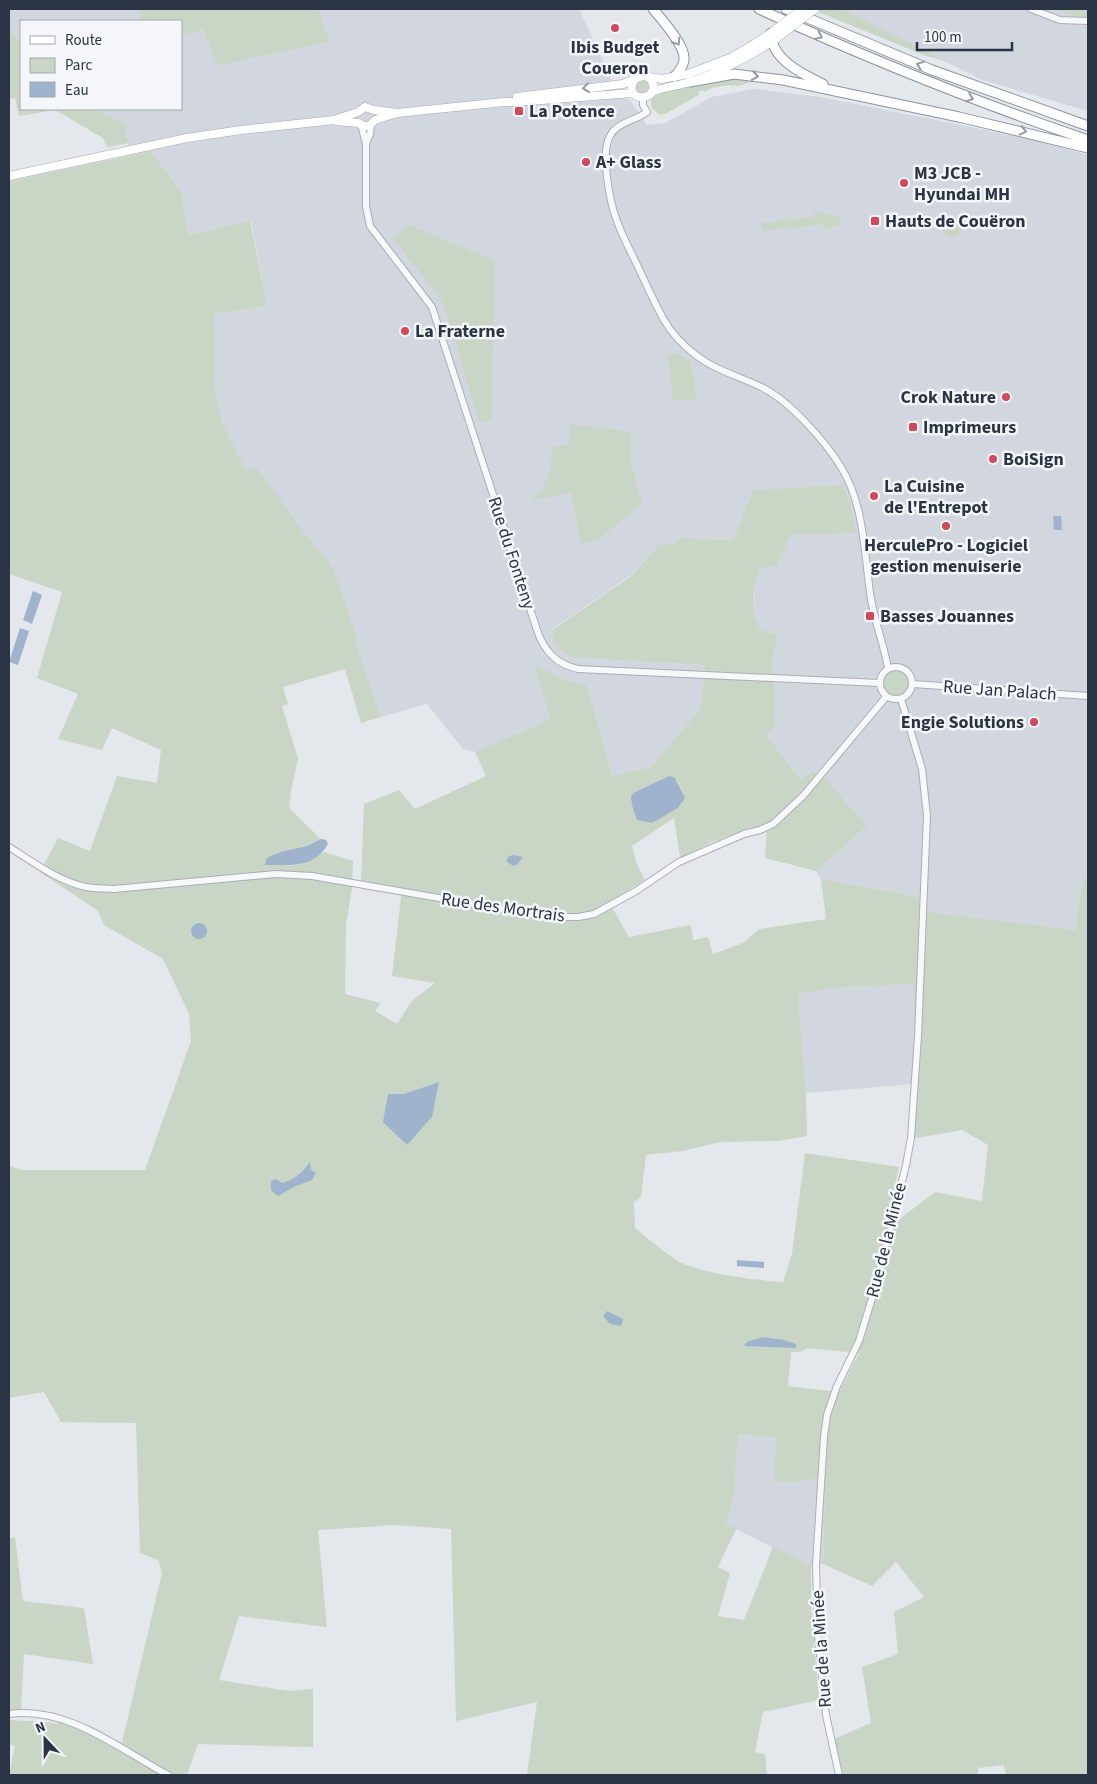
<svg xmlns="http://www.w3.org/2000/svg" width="1097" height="1784" font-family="'Source Sans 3',sans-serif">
  <rect width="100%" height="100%" fill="#e4e7ec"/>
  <path fill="#d2d6de" d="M9,9H140L141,21H21V44L9,28Z
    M318,9H579L619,96L629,99L647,125L665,123L712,97L754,89L820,97L951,123L1033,140L1088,155V880L1083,879L1077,914L1076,930L918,911V897L821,879L816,871L867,826L802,781L766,734L774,728V690L772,659L778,635L760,629L755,620L754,608L755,583L759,569L777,566L791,535L856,533L753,490L733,540L681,538L672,544L659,545L631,575L551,630L579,658L705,665L701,708L651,767L612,776L587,685L572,683L553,675L535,664L550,719L475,752L463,749L427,704L381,717L356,644L357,637L339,584L330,563L246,472L222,422L214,388V314L267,306L251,221L188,235L181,192L151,151L130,155L123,122L92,109H181V35L203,30L217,66L330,40Z
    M842,9H1056L1065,13L1088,16V111L982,80Z
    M913,984L914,1037L912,1084L806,1093L798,994L840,987Z
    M738,1434L776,1438L815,1478L825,1476L823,1564L811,1566L725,1524L734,1494Z"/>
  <path fill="#c9d6c5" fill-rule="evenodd" d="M140,9H318L330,41L217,66L203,30L181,35V21H141Z
    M811,9H842L946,61L926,56Z
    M1056,9H1088V16C1077,17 1066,14 1056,9Z
    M9,28L21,44V109H92L123,122L128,143L107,147L103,138L55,110L19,116L15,98L9,99Z
    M735,77L760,78L739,86L728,85L712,88L704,92L702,90L698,92L700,94L665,114L660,115C656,112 651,109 651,103C652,87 682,89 693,87C707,84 720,79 735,77Z
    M635 87a7 7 0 1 1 14 0a7 7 0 1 1-14 0Z
    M151,151L181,192L188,235L250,221L267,306L214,314V388L222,422L246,471L256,467L305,534L330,563L339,584L357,637L356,644L381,717L361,723L345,669L283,687L288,704L282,706L298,759L291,791L289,808L321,839L299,848L288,849L265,864C291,867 302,867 324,852L353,861L352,888L346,925L345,994L381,1003L375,1011L397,1024L411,1002L435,983L392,976L402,889L361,882L364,804L399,790L415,809L486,776L475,752L550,719L534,663C552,674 567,683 587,685L612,776L651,767L701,708L705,665L579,658C560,653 558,648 551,631L631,576L659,545L672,544L681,538L733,540L753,490L843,485L851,508L856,533L791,535L777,566L759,569C753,588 750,611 760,629L778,635L772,659L774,690V728L766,734L801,780L812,771L826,780L867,826L816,871L765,858L767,830L752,827L712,842L680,858L674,818L632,846L636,862L645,880L609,902L629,937L691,925L693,940L708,937L713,954L743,943L759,929L826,919L821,879L919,897V911L1076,930L1077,914L1083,879L1088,880V1775H1006L1004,1765L978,1768V1775H843L834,1739L871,1723L862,1667L898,1654L894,1612L924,1597L896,1562L872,1586L823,1564L825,1477L794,1482H774L776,1438L738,1434L734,1494L726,1524L736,1529L718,1567L730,1573L718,1616L744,1620L773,1547L811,1566V1605L819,1700L763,1712L755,1752L765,1754L767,1775H527L537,1702L456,1721L451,1529L396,1525L318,1530L327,1627L239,1616L219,1680L289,1691L313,1689V1747L198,1744L187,1775H9L15,1746L9,1744V1720L47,1722L57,1724L61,1716L91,1726L122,1743L162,1573L158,1559L157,1560L140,1553L136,1423L61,1422L44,1392L9,1398V1166L22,1170H145L191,1041L189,1014L163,959L104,925L98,911L40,872L58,838L90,851L117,776L157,783L161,750L112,728L102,750L58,739L78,694L37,678L62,592L9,574V181ZM669,776L674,777L678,808L665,815L635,792ZM913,984L914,1037L909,1131L917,1138L962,1130L988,1145L982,1201L935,1192L897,1221L888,1219L899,1167L805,1153L792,1254L783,1282C754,1280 703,1274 678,1261C663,1252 649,1239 635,1228L634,1202L641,1197L646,1155L682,1151L721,1142L777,1141L807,1136L806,1093L798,994L840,987ZM807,1348L859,1353L839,1392L788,1386L791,1352H800Z
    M816,212L839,216L840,224L827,229H825L824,224L762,231L761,223L814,217V213Z
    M942 227a10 10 0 1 1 20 0a10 10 0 1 1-20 0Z
    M409,225L495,261L491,421H479L447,315L440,298L393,238Z
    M679,354L690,361L697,400H673L668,355Z
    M570,424L630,432L631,462L642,504L600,538L581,544L571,493L531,500C548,487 552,468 552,447L569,445Z
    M884 683a12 12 0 1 1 24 0a12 12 0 1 1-24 0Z
    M15,1537L23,1601L84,1608L93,1664L24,1654L21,1710L9,1711V1539Z"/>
  <path fill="#9fb4cc" d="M1053,516H1061L1062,530H1054Z
    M33,591L42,595L32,624L23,620Z
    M20,628L29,631L18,665L9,662Z
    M669,776L674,777L685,798L678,808L652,823L637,820L632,805L631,796L635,792Z
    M321,839L326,840L328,844C314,869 289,865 265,865L266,859C277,852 286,850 298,848C306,847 314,842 321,839Z
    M514,855L523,857L517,865L513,866L506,861L509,856Z
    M191 931a8 8 0 1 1 16 0a8 8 0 1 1-16 0Z
    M439,1082L432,1117L407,1145L383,1122L388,1094H404Z
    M310,1162L311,1170L316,1173L312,1180L296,1186L278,1196L271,1190V1181L276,1179L282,1183C294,1180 302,1173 310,1162Z
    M737,1260L764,1262V1268L737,1266Z
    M607,1311L623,1319L621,1326L610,1324L603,1316Z
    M762,1337L784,1340L796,1344V1348L744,1346L747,1342Z"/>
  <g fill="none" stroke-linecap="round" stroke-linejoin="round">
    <defs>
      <path id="minor" d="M1031,9L1060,20L1088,21
        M643,98V105L647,112C635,121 617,122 610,136C600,153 610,203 617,221C623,238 632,254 639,269C647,286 655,304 664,320C672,334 685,347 697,356C718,372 743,377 765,389C791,403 825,441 841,467C865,506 864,555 871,599C875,623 884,645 888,668
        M361,124L366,144V206L370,226L432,307L537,630C544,651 556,664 578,669L879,683
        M366,144L370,134L371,125
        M880 683a16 16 0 1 1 32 0a16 16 0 1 1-32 0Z
        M913,684L1088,696
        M9,847C33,862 58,881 86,887C95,889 105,888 114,889L276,874L312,876L549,917H578L594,914L636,891L679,862L744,834L760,830L773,824L803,796L886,697
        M9,1714C68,1706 119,1749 168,1775
        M839,1775L826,1715L818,1635L816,1565L824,1437L827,1415L837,1386L859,1341L877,1282L906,1165L911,1138L918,1036L927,816L922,769L901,699"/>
      <path id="major" d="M634,80C621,106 668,100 649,78
        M652,92C664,87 677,86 690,82C720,72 749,57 776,39
        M517,97L623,84L642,76L662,79L688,74L730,58L751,46L771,33
        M336,121L359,123L363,126H369L375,120L397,113L504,102H516L633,93
        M9,176L187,138L241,130L334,120L358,112L365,107L374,110L397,113"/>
      <path id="highway" d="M653,9C662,20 686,46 684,60C683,67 679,72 674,77
        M759,9C867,58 976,102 1088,140
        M786,9L932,70L1088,126
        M771,33C771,59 802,74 823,84
        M690,82L734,74L783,80L959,117L1088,148"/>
    </defs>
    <use href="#minor" stroke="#a9aeb7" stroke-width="8"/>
    <use href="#major" stroke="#a3abb8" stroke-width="9"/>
    <use href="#highway" stroke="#8b94a3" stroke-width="11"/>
    <use href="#minor" stroke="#f7f8fa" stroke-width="6"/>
    <use href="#major" stroke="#fff" stroke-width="8"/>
    <use href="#highway" stroke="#fff" stroke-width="9"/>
    <defs>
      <path id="major-bridge" d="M771,33L802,9
        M778,37L815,9"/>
    </defs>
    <use href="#major-bridge" stroke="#a3abb8" stroke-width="9" stroke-linecap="butt"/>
    <use href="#major-bridge" stroke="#fff" stroke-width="8"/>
  </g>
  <defs><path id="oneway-chevron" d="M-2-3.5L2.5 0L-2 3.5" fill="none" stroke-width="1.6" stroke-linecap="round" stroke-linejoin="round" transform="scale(1.25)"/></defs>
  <g stroke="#959aa2">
    <use href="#oneway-chevron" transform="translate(819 36) rotate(24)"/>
    <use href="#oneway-chevron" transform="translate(677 42) rotate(57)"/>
    <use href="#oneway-chevron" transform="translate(920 65) rotate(-158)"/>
    <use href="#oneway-chevron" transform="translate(755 76) rotate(8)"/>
    <use href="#oneway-chevron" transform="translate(586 88) rotate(173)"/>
    <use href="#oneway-chevron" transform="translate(970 98) rotate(21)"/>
    <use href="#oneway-chevron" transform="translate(1023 131) rotate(13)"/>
  </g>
  <g fill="#d1495b" stroke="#f4f6f9" stroke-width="2">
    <circle cx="615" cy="28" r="5"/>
    <rect x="514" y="106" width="10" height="10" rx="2.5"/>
    <circle cx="586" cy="162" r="5"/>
    <circle cx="904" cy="183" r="5"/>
    <rect x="870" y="216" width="10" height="10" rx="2.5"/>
    <circle cx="405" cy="331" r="5"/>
    <circle cx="1006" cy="397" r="5"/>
    <rect x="908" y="422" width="10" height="10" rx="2.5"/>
    <circle cx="993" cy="459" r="5"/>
    <circle cx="874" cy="496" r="5"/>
    <circle cx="946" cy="526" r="5"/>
    <rect x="865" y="611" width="10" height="10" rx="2.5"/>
    <circle cx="1034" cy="722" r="5"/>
  </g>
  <g text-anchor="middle" stroke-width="5" stroke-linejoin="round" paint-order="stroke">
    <g font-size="18" font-weight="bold" fill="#2b3445" stroke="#f4f6f9" text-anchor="start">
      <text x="615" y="53" text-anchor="middle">Ibis Budget<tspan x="615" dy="21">Coueron</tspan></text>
      <text x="529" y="117">La Potence</text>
      <text x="596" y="168">A+ Glass</text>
      <text x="914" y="179">M3 JCB -<tspan x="914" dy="21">Hyundai MH</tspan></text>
      <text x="885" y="227">Hauts de Couëron</text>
      <text x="415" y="337">La Fraterne</text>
      <text x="996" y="403" text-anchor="end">Crok Nature</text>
      <text x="923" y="433">Imprimeurs</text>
      <text x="1003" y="465">BoiSign</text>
      <text x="884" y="492">La Cuisine<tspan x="884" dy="21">de l'Entrepot</tspan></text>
      <text x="946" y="551" text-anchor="middle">HerculePro - Logiciel<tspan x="946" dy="21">gestion menuiserie</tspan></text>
      <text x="880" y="622">Basses Jouannes</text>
      <text x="1024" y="728" text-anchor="end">Engie Solutions</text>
    </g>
    <g font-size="18" fill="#2b3445" stroke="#f4f6f9">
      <text transform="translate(512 553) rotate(72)" y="6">Rue du Fonteny</text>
      <text transform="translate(1000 690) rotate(4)" y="6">Rue Jan Palach</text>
      <text transform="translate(503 907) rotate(8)" y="6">Rue des Mortrais</text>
      <text transform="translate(886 1240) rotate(-76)" y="6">Rue de la Minée</text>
      <text transform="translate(821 1649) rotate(-94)" y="6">Rue de la Minée</text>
    </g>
  </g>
  <rect width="1097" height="1784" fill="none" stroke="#2b3445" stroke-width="20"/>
  <rect x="20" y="20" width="162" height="90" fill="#f4f6f9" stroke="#a4a8b1"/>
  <rect x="30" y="36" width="25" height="8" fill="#ffffff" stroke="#a4a8b1"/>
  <text x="65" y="45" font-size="15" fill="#2b3445">Route</text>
  <rect x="30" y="58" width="25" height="15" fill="#c9d6c5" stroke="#a4a8b1"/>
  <text x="65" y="70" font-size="15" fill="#2b3445">Parc</text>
  <rect x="30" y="82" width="25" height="15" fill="#9fb4cc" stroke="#a4a8b1"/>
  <text x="65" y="95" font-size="15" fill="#2b3445">Eau</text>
  <g transform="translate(45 1739) rotate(338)" stroke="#f4f6f9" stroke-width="4" paint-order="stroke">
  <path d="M0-4L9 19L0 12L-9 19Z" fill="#2b3445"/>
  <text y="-8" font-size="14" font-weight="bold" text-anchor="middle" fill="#2b3445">N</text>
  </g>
  <path d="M917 42v8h95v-8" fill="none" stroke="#2b3445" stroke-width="2.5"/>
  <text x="924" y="42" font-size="15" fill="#2b3445" stroke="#f4f6f9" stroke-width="4" paint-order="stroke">100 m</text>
</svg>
